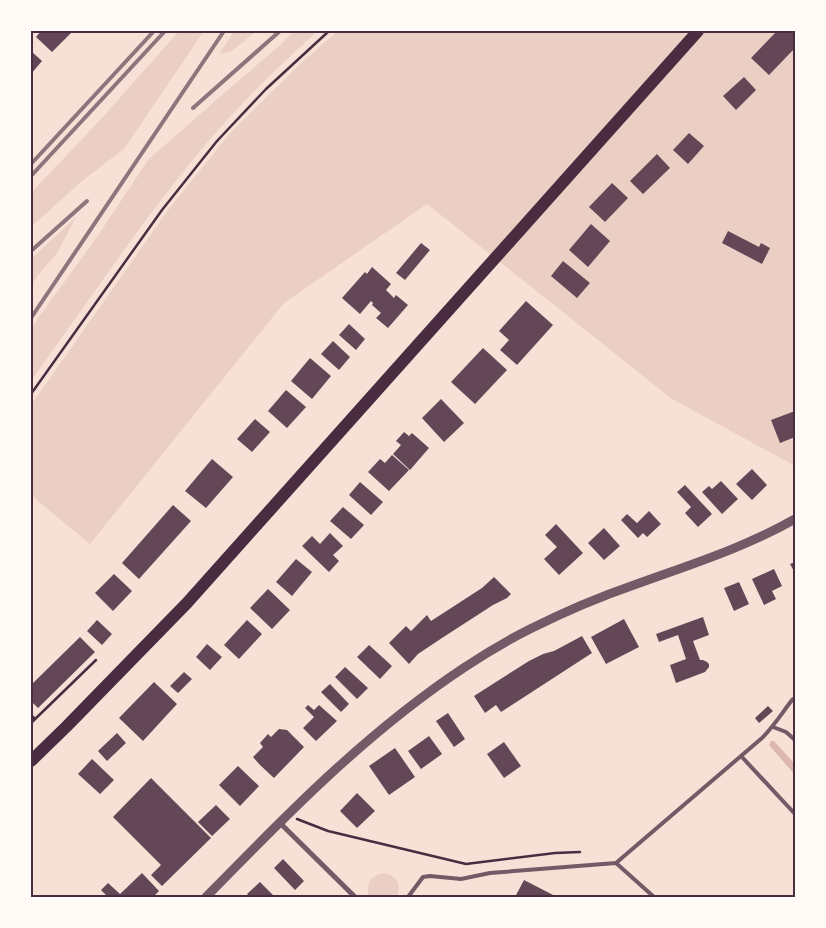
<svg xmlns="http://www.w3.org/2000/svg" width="826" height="928" font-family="Merriweather,serif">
  <rect width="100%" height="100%" fill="#f7e1d7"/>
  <path fill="#ebcfc5" d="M179,31H204L124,149L82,181L31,227V193L102,118Z
    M234,31H257L232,51L219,54Z
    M294,31H318C276,68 236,108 200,151C139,224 87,304 31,381V328L99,234L148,160L223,94L277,48Z
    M338,31H795V466L672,399L427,204L284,303L90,544L39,502L31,494V405L168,210L222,143L235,128L300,64Z
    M76,217L56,255L46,265L31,285V259Z
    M383,873C396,875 402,883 397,897H369C365,885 370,876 383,873Z"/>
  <path fill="#dcb8b0" d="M771,741H774L795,764V775L769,745Z"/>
  <path fill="#644757" d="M41,31H73L52,52L36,37Z
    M777,31H794L795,32V48L769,75L751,58Z
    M31,51L42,61L31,74Z
    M744,77L756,90L736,110L723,96Z
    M689,133L704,146L688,164L673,150Z
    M657,154L670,168L643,194L630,181Z
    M612,183L628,198L605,222L589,207Z
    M591,224L610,241L588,267L569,250Z
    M728,231L759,247L761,243L770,248L762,264L722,243Z
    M421,243L430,250L405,280L396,273Z
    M563,261L590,283L577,298L551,276Z
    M372,267L391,284L386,290L394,298L396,295L408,305L388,328L376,318L381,313L372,305L373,303L371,301L360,314L342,298L365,272L367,274Z
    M526,301L553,325L517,365L500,350L509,340L499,331Z
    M349,324L365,339L356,350L339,335Z
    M333,341L350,357L339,370L321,354Z
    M483,348L507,370L475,404L451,382Z
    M310,358L331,376L312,399L291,381Z
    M286,390L306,407L287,428L268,411Z
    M441,399L464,423L444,442L422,418Z
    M795,411V437L780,443L771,420Z
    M255,419L270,432L252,452L237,439Z
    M404,432L409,436L412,433L429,448L410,470L393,454L401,445L396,441Z
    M392,455L409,470L389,491L368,472L380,459L385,463Z
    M212,459L233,477L206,508L185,491Z
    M752,469L767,485L752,500L736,484Z
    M721,481L738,499L722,514L702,492L709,486L712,489Z
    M360,482L383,502L371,515L349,495Z
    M685,485L712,514L698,527L685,513L691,507L677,492Z
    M173,505L191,521L139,579L122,563Z
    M343,507L364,525L351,539L330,521Z
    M649,511L661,524L647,537L643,533L638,538L621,520L627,514L637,523Z
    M556,524L583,553L559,575L544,559L557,547L545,535Z
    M604,528L620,546L604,560L588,543Z
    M330,533L343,546L333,555L339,561L329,572L302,546L312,536L320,544Z
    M296,559L312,572L292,596L276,582Z
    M795,562V573L790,564Z
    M774,569L782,586L772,591L776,599L764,605L752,579Z
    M114,574L132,591L113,611L95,593Z
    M494,577L511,594L507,598L493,605L442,638L418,654L409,664L389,643L406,626L411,631L427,615L431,621L482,588Z
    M739,582L749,604L734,611L724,588Z
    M268,589L290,610L272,629L250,608Z
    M703,617L709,635L693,641L700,660H703L707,662L709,664V667L705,672L676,683L670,665L686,659L678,635L659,642L656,634Z
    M624,619L639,647L606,664L591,637Z
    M97,620L112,634L102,645L87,631Z
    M247,620L262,634L239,659L224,645Z
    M582,636L592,653L501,712L496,705L485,713L474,696L529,661L543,654L554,651Z
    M80,637L95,652L38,708L31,701V685Z
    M207,644L222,657L210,670L196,657Z
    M369,645L392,666L380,679L357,657Z
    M345,667L368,688L357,699L335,677Z
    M184,672L192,679L178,693L170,686Z
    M154,682L177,704L143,741L119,718Z
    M330,684L349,704L341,712L321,692Z
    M308,705L314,710L319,705L337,721L316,741L303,728L314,717L305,708Z
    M768,706L773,711L759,723L755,718Z
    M448,713L465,739L454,747L436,721Z
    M279,729L287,730L304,747L274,778L260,765L253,757L263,747L260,743L268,734L271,737Z
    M117,733L126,743L107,761L98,751Z
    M429,736L442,754L421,769L408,751Z
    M504,742L521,766L504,778L487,754Z
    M395,748L415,777L389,795L369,766Z
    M92,759L114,780L100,794L78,774Z
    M238,766L259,786L240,806L219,785Z
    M151,778L211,838L162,886L151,875L161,865L113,817Z
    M357,793L375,811L357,828L340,811Z
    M216,805L230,819L212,836L198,822Z
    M283,859L304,881L295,890L274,868Z
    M142,873L159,891L153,897H108L101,890L108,883L120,894Z
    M524,880L557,897H515Z
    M260,882L275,897H250L247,894Z"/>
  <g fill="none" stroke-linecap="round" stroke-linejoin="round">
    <path stroke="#4a2c40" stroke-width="2.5" d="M31,394L162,210L217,141L266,89L329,31
      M31,715L35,719
      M31,723L96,660
      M297,819L328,831L466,864L555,853L580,852"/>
    <path stroke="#755966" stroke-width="4" d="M773,727L786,732L795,740
      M741,756L795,814
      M616,863L654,897
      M408,897L423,877L430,876L461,879L490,873L616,863L762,738C774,726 782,713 792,700L795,698"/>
    <path stroke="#755966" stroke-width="5" d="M279,822L355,897"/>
    <path stroke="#755966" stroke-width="9" d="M206,897C287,814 368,731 465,667C486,653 508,640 530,629C564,612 599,597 634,585C689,565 744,548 795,519"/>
    <path stroke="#4a2c40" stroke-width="12" d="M31,761L67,726L187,603L698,31"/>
    <path stroke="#8f747c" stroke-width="4" d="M193,108L280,31
      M31,164L154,31
      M31,176L165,31
      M31,251L87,201
      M31,318L224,31"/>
  </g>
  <rect width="826" height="928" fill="none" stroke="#fffaf5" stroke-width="65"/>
  <rect x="32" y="32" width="762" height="864" fill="none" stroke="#4a2c40" stroke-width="2"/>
</svg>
